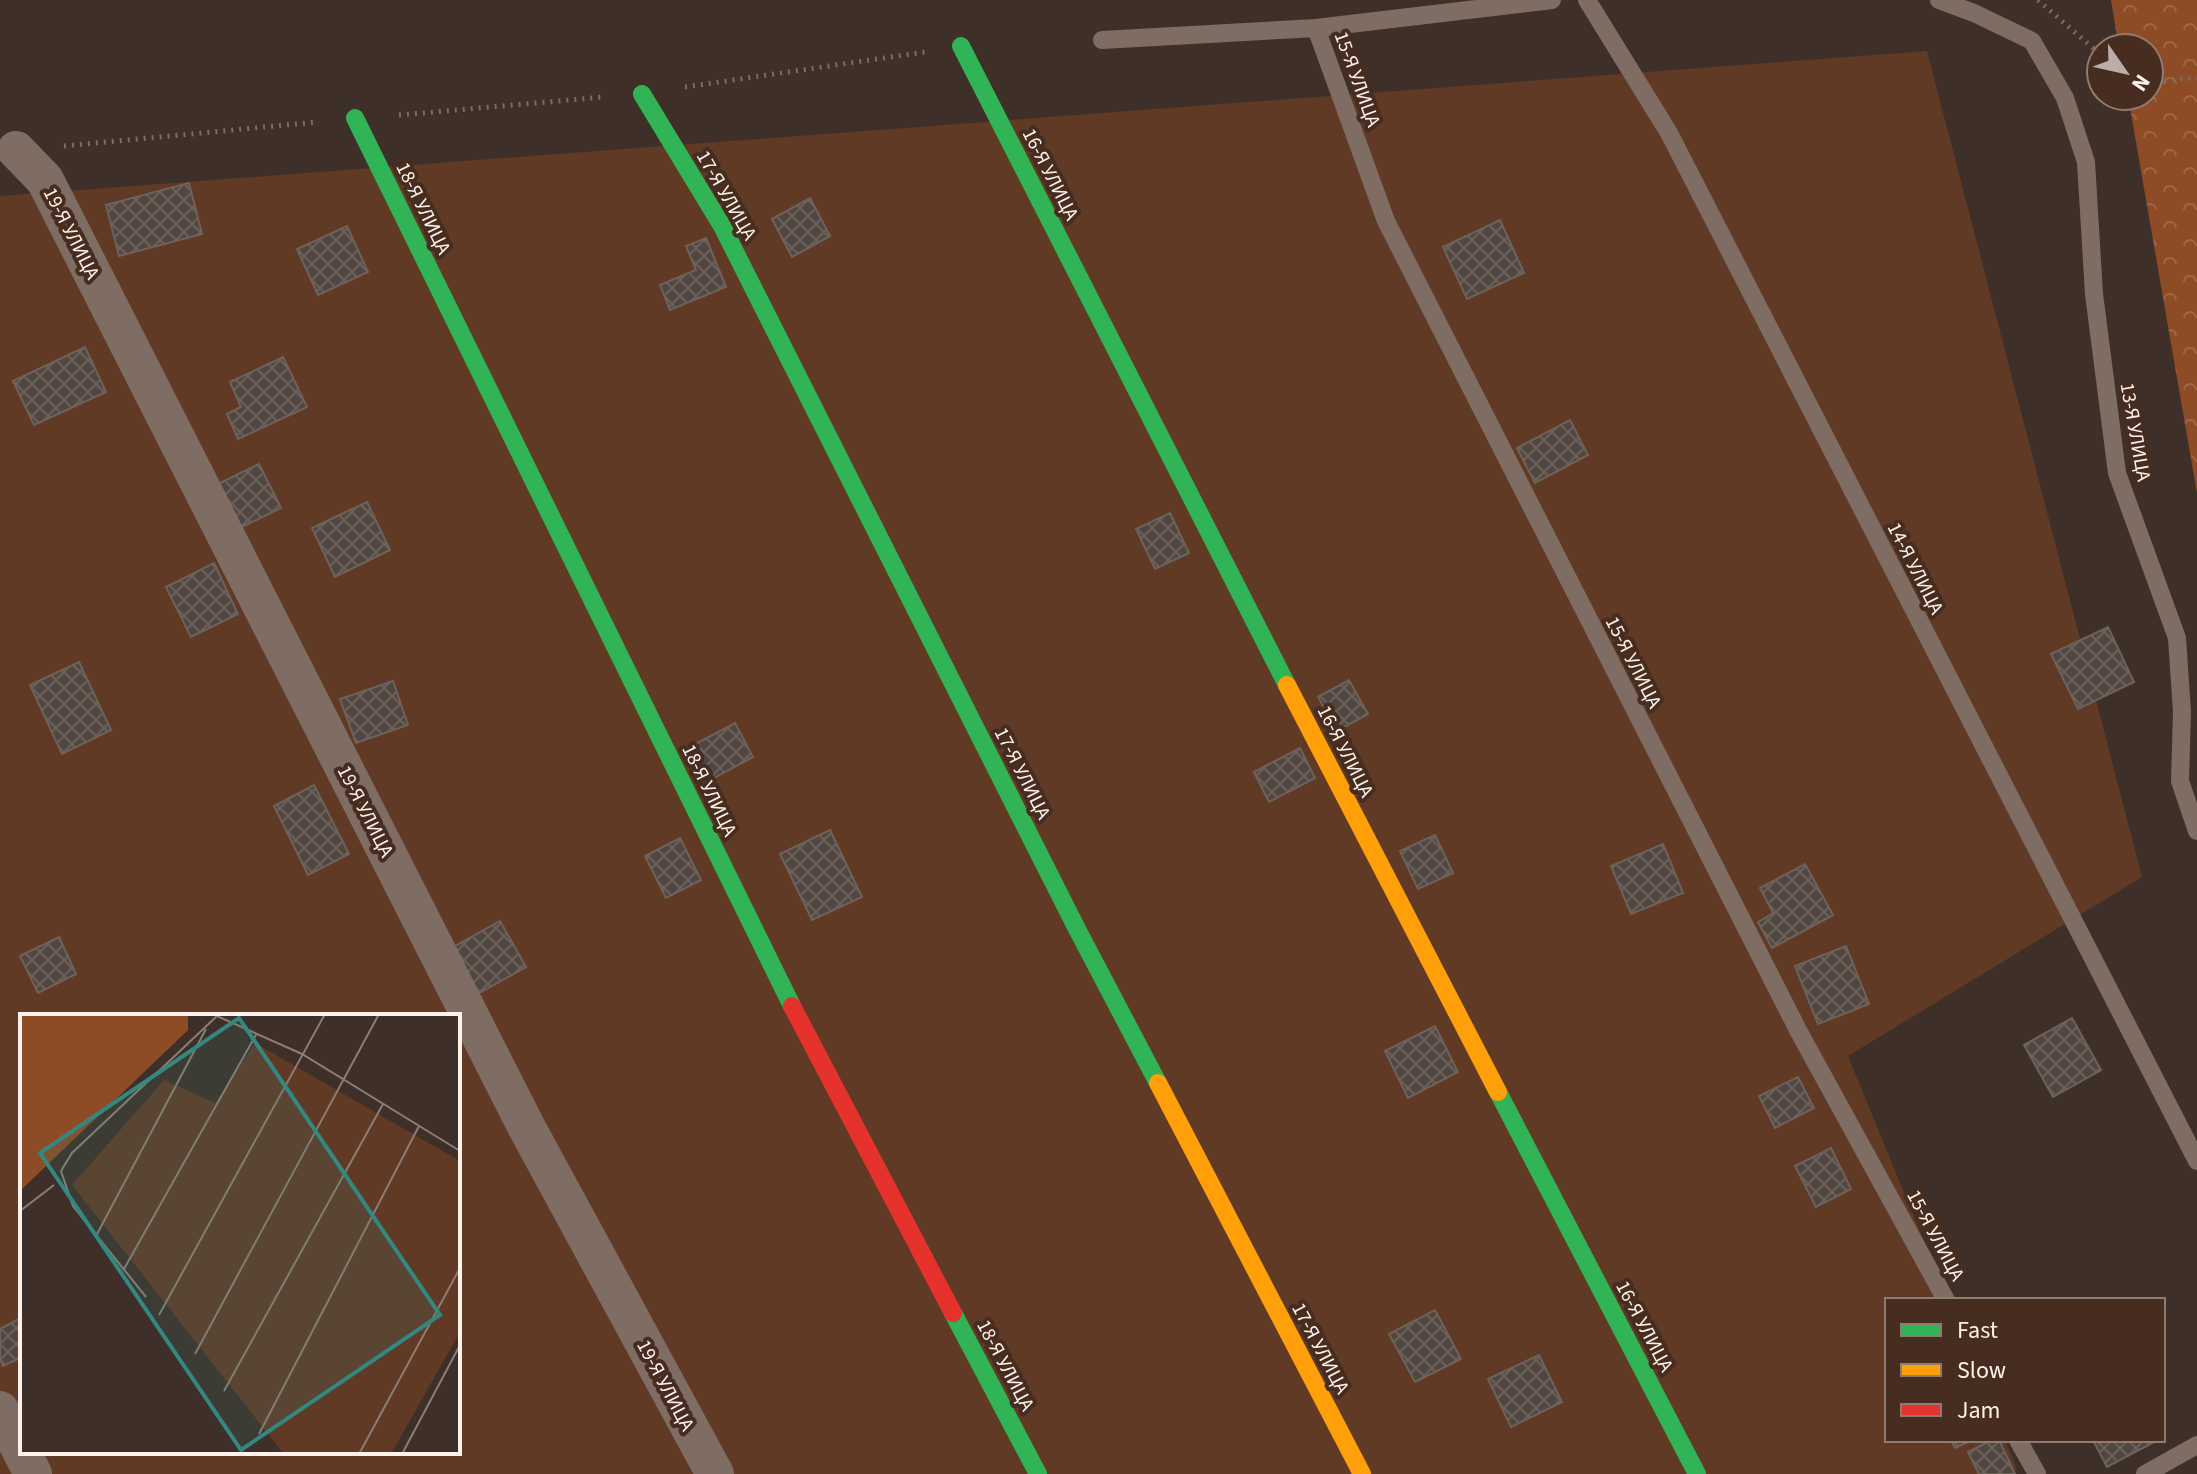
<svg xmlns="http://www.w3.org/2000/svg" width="2197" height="1474" font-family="'Source Sans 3',sans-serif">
  <defs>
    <pattern id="forest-crowns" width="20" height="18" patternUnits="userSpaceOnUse" patternTransform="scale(2)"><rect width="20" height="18" fill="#8e4c26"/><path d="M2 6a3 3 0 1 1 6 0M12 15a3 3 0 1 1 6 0" fill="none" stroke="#9f6646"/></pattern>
    <pattern id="building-cross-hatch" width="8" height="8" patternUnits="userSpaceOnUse" patternTransform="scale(2)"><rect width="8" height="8" fill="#514640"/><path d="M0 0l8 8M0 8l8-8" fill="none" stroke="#6b615c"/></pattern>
  </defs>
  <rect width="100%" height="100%" fill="#3e3028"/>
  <path fill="url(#forest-crowns)" d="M2111,0H2197V493L2128,96H2149V48H2119Z"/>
  <path fill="#613a25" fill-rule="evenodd" d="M1927,51L2142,877L1848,1056L1948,1300H1887V1440H2005L2017,1470L2009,1474H0V196ZM22,1016H458V1452H22Z"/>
  <path fill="url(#building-cross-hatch)" stroke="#6e625b" stroke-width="2" d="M189,183L202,234L119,256L106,205Z
    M810,198L830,236L792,257L772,219Z
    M1500,220L1524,273L1467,299L1443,247Z
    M347,226L368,272L318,295L297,249Z
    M706,238L726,287L670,310L660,285L696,270L686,246Z
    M85,347L106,392L34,425L13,381Z
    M283,357L307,407L238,439L227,414L241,407L230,382Z
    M1570,420L1588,455L1535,483L1517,448Z
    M259,464L281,508L236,530L214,486Z
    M367,502L390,550L335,577L312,528Z
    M1170,513L1189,553L1155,569L1136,529Z
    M214,563L238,614L191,637L166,587Z
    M2108,627L2134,682L2078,709L2051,654Z
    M79,662L111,730L62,754L30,685Z
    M1349,680L1368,714L1337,731L1318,697Z
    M393,681L408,725L356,743L340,699Z
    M735,723L753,757L701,785L684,750Z
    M1300,748L1315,778L1269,802L1254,772Z
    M314,785L349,854L308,875L274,806Z
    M830,830L862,897L812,920L780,854Z
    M1435,835L1453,873L1418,889L1400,851Z
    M680,838L701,880L666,898L645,856Z
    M1663,844L1683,893L1631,914L1611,866Z
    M1805,864L1833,915L1772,948L1758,922L1773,913L1760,888Z
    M500,921L526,967L474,996L448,950Z
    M59,937L76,974L38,993L20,956Z
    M1846,946L1869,1004L1818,1024L1795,966Z
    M2072,1018L2101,1070L2053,1097L2024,1045Z
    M1435,1026L1458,1072L1408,1098L1385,1051Z
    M1798,1077L1814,1108L1775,1128L1759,1096Z
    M1831,1148L1851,1189L1816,1207L1795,1166Z
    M1435,1310L1461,1359L1415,1382L1389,1334Z
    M19,1319L22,1325V1357L3,1366L0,1359V1329Z
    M1539,1355L1562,1402L1511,1427L1488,1379Z
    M1951,1440H1972L1955,1448Z
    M1992,1440H1999L2015,1474H1979L1968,1452Z
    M2093,1440H2158L2107,1467Z"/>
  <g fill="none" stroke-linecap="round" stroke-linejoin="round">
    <path stroke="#7b6d66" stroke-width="5" stroke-dasharray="2 6" stroke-linecap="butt" d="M2038,0L2101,55
      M2149,76L2165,80L2197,78
      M685,87L925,52
      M399,115L604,97
      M64,146L317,122"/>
    <path stroke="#7f6d64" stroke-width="18" d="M1587,0L1669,133L2197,1161
      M1939,0L1974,13L2032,41L2065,98L2086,162L2094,294L2117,473L2177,638L2182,712L2180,781L2197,831
      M1316,28L1386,221L1799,1032L1946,1300
      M1102,40L1316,28L1552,0
      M2018,1440L2037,1474
      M2145,1474L2197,1445"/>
    <path stroke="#7f6d64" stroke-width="38" d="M16,150L45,180L527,1128L715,1474
      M0,1410L33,1474"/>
    <path stroke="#30b455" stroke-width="18" d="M961,46L1287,685
      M642,94L722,226L1077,929L1158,1083
      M355,118L792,1006
      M1498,1092L1697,1474
      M953,1313L1038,1474"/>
    <path stroke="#ff9f0a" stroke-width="18" d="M1287,685L1498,1092
      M1158,1083L1362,1474"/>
    <path stroke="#e5322d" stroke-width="18" d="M792,1006L953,1313"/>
  </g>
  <g text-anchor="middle" stroke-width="8" stroke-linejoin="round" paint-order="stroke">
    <g font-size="20" fill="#fff1eb" stroke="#462d20">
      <text transform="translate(1358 79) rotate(70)" y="7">15-Я УЛИЦА</text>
      <text transform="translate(1051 174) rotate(63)" y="7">16-Я УЛИЦА</text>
      <text transform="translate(727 195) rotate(60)" y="7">17-Я УЛИЦА</text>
      <text transform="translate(424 208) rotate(64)" y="7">18-Я УЛИЦА</text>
      <text transform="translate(72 233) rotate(63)" y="7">19-Я УЛИЦА</text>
      <text transform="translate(2136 432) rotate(80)" y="7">13-Я УЛИЦА</text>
      <text transform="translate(1916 568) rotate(63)" y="7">14-Я УЛИЦА</text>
      <text transform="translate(1634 662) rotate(63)" y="7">15-Я УЛИЦА</text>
      <text transform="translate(1346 751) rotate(63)" y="7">16-Я УЛИЦА</text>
      <text transform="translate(1023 773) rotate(63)" y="7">17-Я УЛИЦА</text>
      <text transform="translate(710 790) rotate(64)" y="7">18-Я УЛИЦА</text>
      <text transform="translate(366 811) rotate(63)" y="7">19-Я УЛИЦА</text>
      <text transform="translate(1936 1235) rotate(62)" y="7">15-Я УЛИЦА</text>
      <text transform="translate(1645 1326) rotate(62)" y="7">16-Я УЛИЦА</text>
      <text transform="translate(1321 1348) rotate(62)" y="7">17-Я УЛИЦА</text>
      <text transform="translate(1006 1365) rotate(62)" y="7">18-Я УЛИЦА</text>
      <text transform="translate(666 1385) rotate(62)" y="7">19-Я УЛИЦА</text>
    </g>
  </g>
  <g transform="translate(20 1014)">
    <rect width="440" height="440" fill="#3e3028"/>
    <path d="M0,0H168V16L0,177Z" fill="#8e4c26"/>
    <path d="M235,29L440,147V318L371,440H264L52,171L144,66L195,89Z" fill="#613a25"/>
    <path fill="none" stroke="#8b7d76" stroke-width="2" d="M0,197L34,171M76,222L186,15M104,255L237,19M126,283L53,192L41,157L52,139L197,2L282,40L440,137M139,301L305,0M175,340L359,0M204,377L363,90M239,420L399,112M339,440L440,254M382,440L440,331"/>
    <path fill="#338881" fill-opacity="0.15" stroke="#338881" stroke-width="4" d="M219,4L420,301L221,436L20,139Z"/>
    <rect width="440" height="440" fill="none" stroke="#fff1eb" stroke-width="4"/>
  </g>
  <rect x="1885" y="1298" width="280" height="144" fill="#462d20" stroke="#907b71" stroke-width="2"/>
  <rect x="1901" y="1324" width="40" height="12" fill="#30b455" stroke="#907b71" stroke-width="2"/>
  <text x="1957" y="1338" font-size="24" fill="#fff1eb">Fast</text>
  <rect x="1901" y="1364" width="40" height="12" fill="#ff9f0a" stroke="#907b71" stroke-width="2"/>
  <text x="1957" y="1378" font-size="24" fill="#fff1eb">Slow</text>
  <rect x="1901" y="1404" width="40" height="12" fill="#e5322d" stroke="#907b71" stroke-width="2"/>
  <text x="1957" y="1418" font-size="24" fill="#fff1eb">Jam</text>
  <g transform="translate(2125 72) rotate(124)"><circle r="38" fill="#462d20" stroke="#907b71" stroke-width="2"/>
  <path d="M0-6L14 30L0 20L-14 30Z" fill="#bbada7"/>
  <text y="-12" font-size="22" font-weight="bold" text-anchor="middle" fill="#fff1eb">N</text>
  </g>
</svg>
